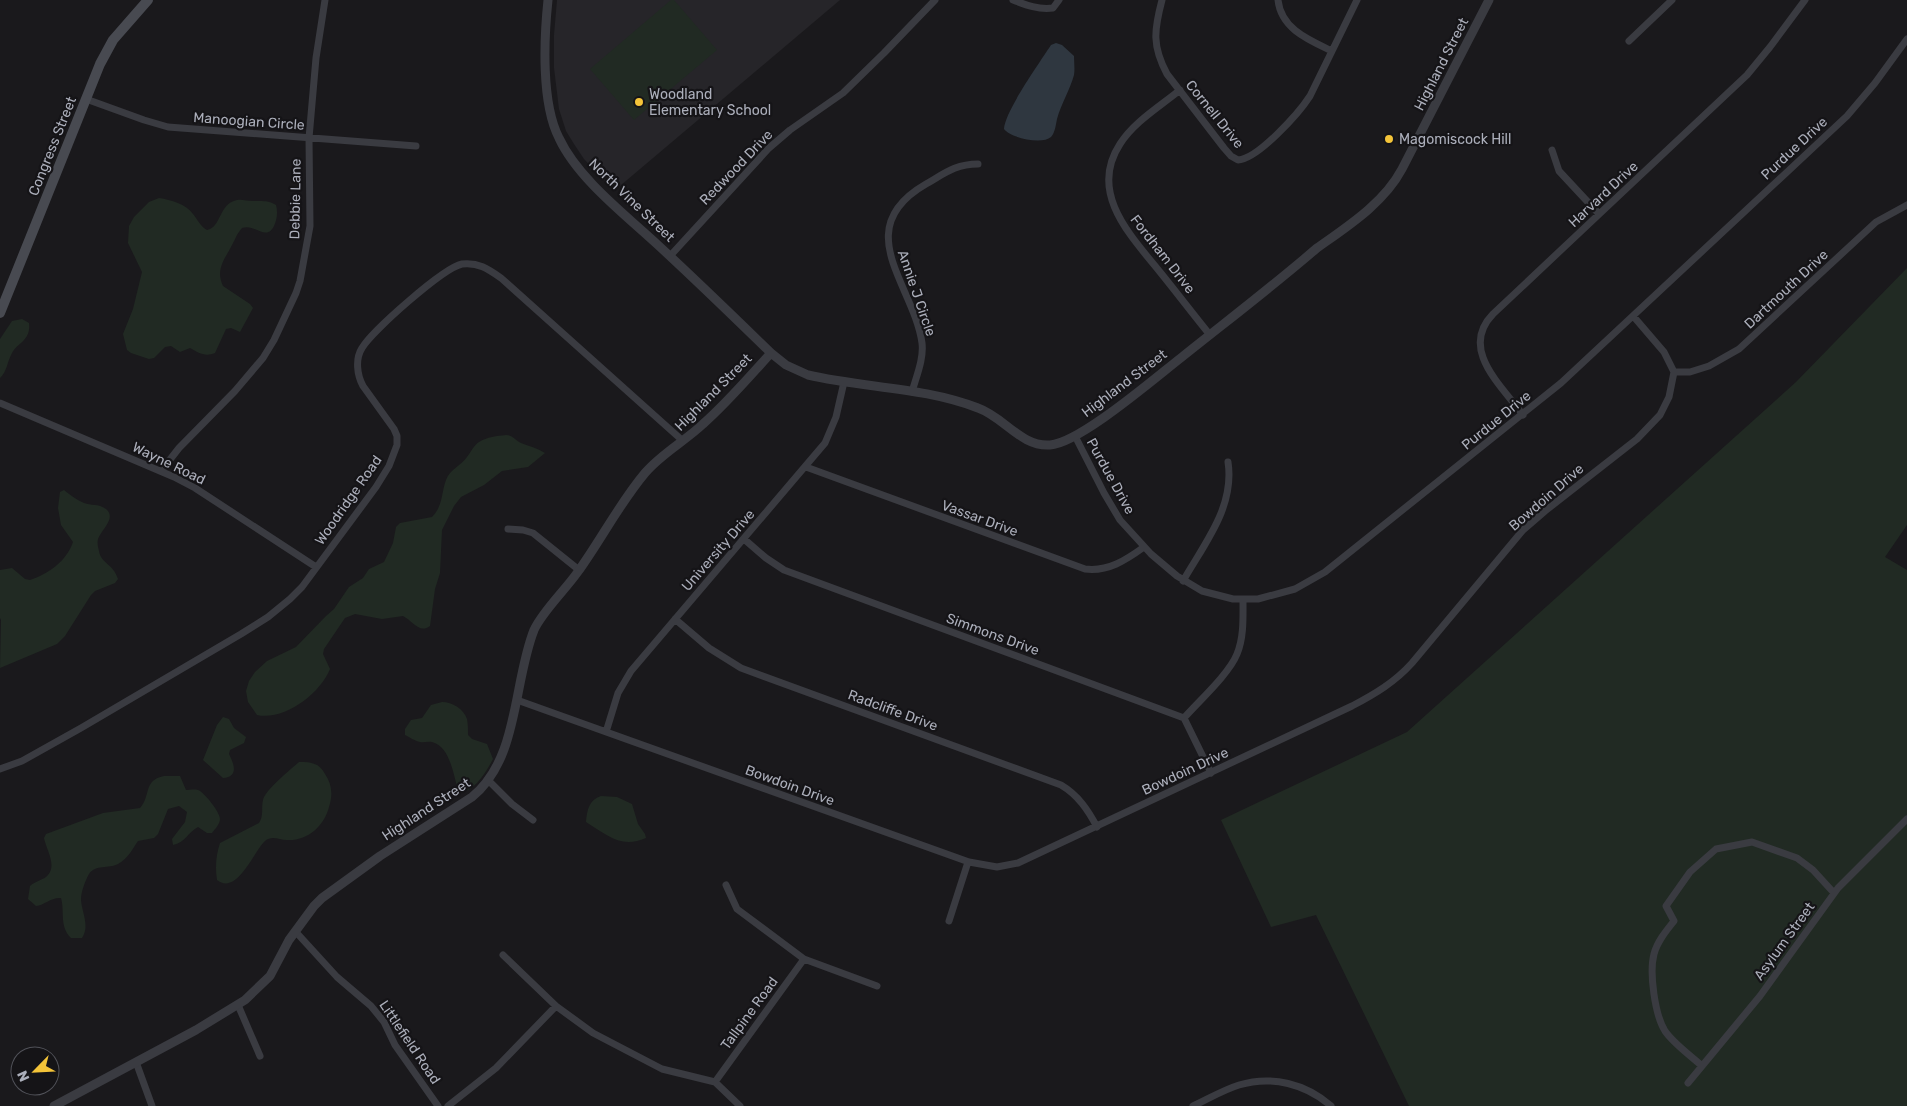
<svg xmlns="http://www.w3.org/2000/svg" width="1907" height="1106" font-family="Rubik,sans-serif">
  <rect width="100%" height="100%" fill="#1a191c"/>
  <path fill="#262529" d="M557,0H840L614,191L584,159L574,144L566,131L559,109L554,68V35Z"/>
  <path fill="#212a23" d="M671,0H674L717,50L634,120L590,69Z
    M159,198C171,200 186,204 193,214C198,220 200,226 207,230C222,227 218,204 237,200C242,199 247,201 253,201C261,201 269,200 276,205C278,212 277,219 274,226C266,242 255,223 242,228C236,235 236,238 232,245C225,259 215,269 223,286L250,304L253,308L240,332L231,328L226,329L215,353C205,357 199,353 190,348L180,352L171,346L165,347L154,358L149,359L131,353L127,350L123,334L133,309L142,272L128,243L129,226L134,217L149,202Z
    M1907,268V525L1885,557L1907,570V1106H1409L1316,915L1271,927L1221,820L1407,732L1796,382Z
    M22,319L29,323C31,341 18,342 12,353C7,362 7,372 0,378V339L12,321Z
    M506,435C513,435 515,440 521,443C529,446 537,448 545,453L528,467L502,471L484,485L461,497L454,506L442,530L440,573L435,589L430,626C419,634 413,621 403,616L382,619L355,614L345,618L324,649L323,654L330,669C320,694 284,721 257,715L248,702L246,691L249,681L255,672L267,661L296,647L326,616L334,609L349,587L363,578L369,569L384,562L393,543L396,527L400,523L432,517C443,506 441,494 446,480C450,469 461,466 467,457C471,452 474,445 479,442C487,437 497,436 506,435Z
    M64,490C70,495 77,500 84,503C91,506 98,503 106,509C117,518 101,530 98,539C97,543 98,547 99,551C101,564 113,563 118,579L115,583L95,591L91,595L65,636L57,644L0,668L1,620L0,618V570L12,568L25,579L30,580C48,574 66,562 73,542L61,525L58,508L60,492Z
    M442,702C452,702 464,709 467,719C468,724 468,730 468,735L472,739L487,744L493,759C487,770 478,786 466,791L457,786C453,772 449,746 432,742C428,741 424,743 420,742C415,741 409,737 405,735V729L411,720L422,718L431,705Z
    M223,717L229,719L234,728L246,737L244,743L230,750L229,754C234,764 239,777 223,778L203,760L217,725Z
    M299,762C312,762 319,763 325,774C332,784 333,795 329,807C324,826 308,841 287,840C279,840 272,835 265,841C254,851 237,896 217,880C215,867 216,855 220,843L259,823C264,816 261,808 263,800C265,790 291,769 299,762Z
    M164,776H180L186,790C189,790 194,789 198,790C204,792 220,812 220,819C220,824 215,829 212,833H207L198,827C188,832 185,843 173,845L172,839L185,822L187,812L179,806L168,809L158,834L154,838L138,841C132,850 128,858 118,864C108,869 96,864 89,874C85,881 81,892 81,900C82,913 90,926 82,938H71C59,926 65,912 61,898C51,897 45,905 36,906L28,899L30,886C35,881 44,880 48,875C57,865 46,849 44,838L46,834L103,813L140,808C151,796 143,780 164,776Z
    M601,796L617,797L632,804L638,824L645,834L646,838C621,849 607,835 586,822C587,810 589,800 601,796Z"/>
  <path fill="#2f3740" d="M1056,43L1062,45L1074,56C1074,62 1075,69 1074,75C1070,90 1061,104 1057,119C1056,124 1055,133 1051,137C1042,145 1011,138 1004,129C1005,111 1040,62 1051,45Z"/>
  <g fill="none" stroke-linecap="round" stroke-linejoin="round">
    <path stroke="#3a3b41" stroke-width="7" d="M1013,0C1026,5 1039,10 1053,8L1059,0
      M1162,0C1154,30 1152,46 1167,74L1224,148L1231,156L1238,160C1258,159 1299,113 1310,96L1357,0
      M1278,0C1281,29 1309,40 1332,51
      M1629,41L1672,0
      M1180,90C1159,107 1134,122 1120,144C1088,193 1131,236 1160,272C1177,293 1193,314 1210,335
      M86,99L144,120L168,127L416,146
      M1552,150L1559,171L1599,214
      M670,256L769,148L790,130L843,93L884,53L935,0
      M1674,372H1690L1709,366L1739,349L1876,222L1907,205
      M912,392C916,377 924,359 922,343C914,285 848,229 926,184C945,173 956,164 978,164
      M0,403L174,477L195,488L316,567
      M1523,415C1501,385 1459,349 1493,314L1747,75L1770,47L1805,0
      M1075,436L1104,493L1120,520L1151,554L1177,576L1202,591L1233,599H1258L1295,589L1325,572L1561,383L1847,116L1875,83L1907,39
      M806,467L1085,569C1108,572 1126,560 1144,547
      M161,471L179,448L235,391L263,358L274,340L296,293L300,281L310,226L309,138L316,58L325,0
      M508,529L523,530L533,533L579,570
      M744,539L766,558L784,570L1184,718L1211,773
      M1183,581C1204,544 1235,507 1228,462
      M675,619L709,648L741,668L1061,785C1078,795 1088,810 1097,827
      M517,700L969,862L997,867L1018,863L1352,706C1375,694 1395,682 1412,663L1523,530L1545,511L1637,439L1660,415L1669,397L1674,372L1664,352L1634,317
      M1184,718C1199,701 1229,674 1237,654C1244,637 1243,618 1243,599
      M606,732L618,693L631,671L825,443L836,417L844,382
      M0,769L22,761L81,728L241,634L268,617L290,599L302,587L376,487L389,466L397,445V436L394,429L363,386C357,375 355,359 362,348C372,331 443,268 462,264C478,262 488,269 501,278L683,441
      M488,780L512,804L533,820
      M726,885L737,909L804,959L877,986
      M949,921L968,862
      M295,931L337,977L371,1006L384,1022L395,1045L438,1106
      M503,955L556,1006L593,1033L662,1069L715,1082L740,1106
      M238,1005L260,1056
      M136,1062L152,1106
      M1702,1066C1691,1056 1673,1043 1665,1031C1655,1015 1649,973 1654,954C1657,942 1666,931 1674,921L1666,906L1690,872L1716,849L1752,842L1797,858L1813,870L1834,893
      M715,1082L804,959
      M1688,1083L1760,996L1838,888L1907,819
      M448,1106L496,1068L556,1006
      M1193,1106C1208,1099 1223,1090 1239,1085C1272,1075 1306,1084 1331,1106"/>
    <path stroke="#3a3b41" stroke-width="9" d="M548,0C544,38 541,103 559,138C578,179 627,216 659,246C697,281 734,317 771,353
      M54,1106L196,1030L245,1000L270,976L289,940L314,906L322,898L380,856L472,797C519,759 513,683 534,630C542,612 565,590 577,573C601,540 619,504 645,473C661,454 685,441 703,424C727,403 749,377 771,353L786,365L808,375C864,388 924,387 978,408C1004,417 1021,447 1050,445C1080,443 1156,377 1182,357C1227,321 1273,286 1317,248C1348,226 1384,203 1402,169L1489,0"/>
    <path stroke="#484a51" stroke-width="10" d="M0,313L100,64L113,40L148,0"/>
  </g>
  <g fill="#f4c439" stroke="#151417" stroke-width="2">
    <circle cx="639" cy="102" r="5"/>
    <circle cx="1389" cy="139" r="5"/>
  </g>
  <g text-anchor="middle" stroke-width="4.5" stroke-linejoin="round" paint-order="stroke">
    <g font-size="14" fill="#acafbb" stroke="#151417">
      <text transform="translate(1441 64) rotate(-63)" y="5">Highland Street</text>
      <text transform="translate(1215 114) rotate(51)" y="5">Cornell Drive</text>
      <text transform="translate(249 121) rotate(4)" y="5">Manoogian Circle</text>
      <text transform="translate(52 146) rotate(-68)" y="5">Congress Street</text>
      <text transform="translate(1794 148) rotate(-43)" y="5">Purdue Drive</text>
      <text transform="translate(736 167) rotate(-46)" y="5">Redwood Drive</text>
      <text transform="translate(1603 194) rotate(-43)" y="5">Harvard Drive</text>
      <text transform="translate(295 199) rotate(-89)" y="5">Debbie Lane</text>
      <text transform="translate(632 200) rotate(44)" y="5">North Vine Street</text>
      <text transform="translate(1163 254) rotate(52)" y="5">Fordham Drive</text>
      <text transform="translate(1786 289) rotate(-43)" y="5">Dartmouth Drive</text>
      <text transform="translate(917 293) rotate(71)" y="5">Annie J Circle</text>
      <text transform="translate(1124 383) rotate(-37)" y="5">Highland Street</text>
      <text transform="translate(713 392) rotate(-45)" y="5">Highland Street</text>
      <text transform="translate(1496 420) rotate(-39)" y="5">Purdue Drive</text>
      <text transform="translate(169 463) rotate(26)" y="5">Wayne Road</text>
      <text transform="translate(1111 476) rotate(61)" y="5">Purdue Drive</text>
      <text transform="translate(1546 497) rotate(-41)" y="5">Bowdoin Drive</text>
      <text transform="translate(348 500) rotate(-55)" y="5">Woodridge Road</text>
      <text transform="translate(980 518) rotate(20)" y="5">Vassar Drive</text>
      <text transform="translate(718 550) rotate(-49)" y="5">University Drive</text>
      <text transform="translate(993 634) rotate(20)" y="5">Simmons Drive</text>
      <text transform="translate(893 710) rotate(20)" y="5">Radcliffe Drive</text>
      <text transform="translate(1185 771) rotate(-25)" y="5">Bowdoin Drive</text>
      <text transform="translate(790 785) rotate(20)" y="5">Bowdoin Drive</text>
      <text transform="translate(426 809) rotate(-33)" y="5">Highland Street</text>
      <text transform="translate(1784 941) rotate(-54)" y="5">Asylum Street</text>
      <text transform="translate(749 1013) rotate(-54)" y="5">Tallpine Road</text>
      <text transform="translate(410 1042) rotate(56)" y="5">Littlefield Road</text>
    </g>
    <g font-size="14" fill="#acafbb" stroke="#151417" text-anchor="start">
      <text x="649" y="99">Woodland<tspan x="649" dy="16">Elementary School</tspan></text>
      <text x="1399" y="144">Magomiscock Hill</text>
    </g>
  </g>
  <g transform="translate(35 1071) rotate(246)"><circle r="24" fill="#151417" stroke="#515259"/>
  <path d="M0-4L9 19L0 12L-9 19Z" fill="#f4c439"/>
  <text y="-8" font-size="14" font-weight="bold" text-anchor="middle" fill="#acafbb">N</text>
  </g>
</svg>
